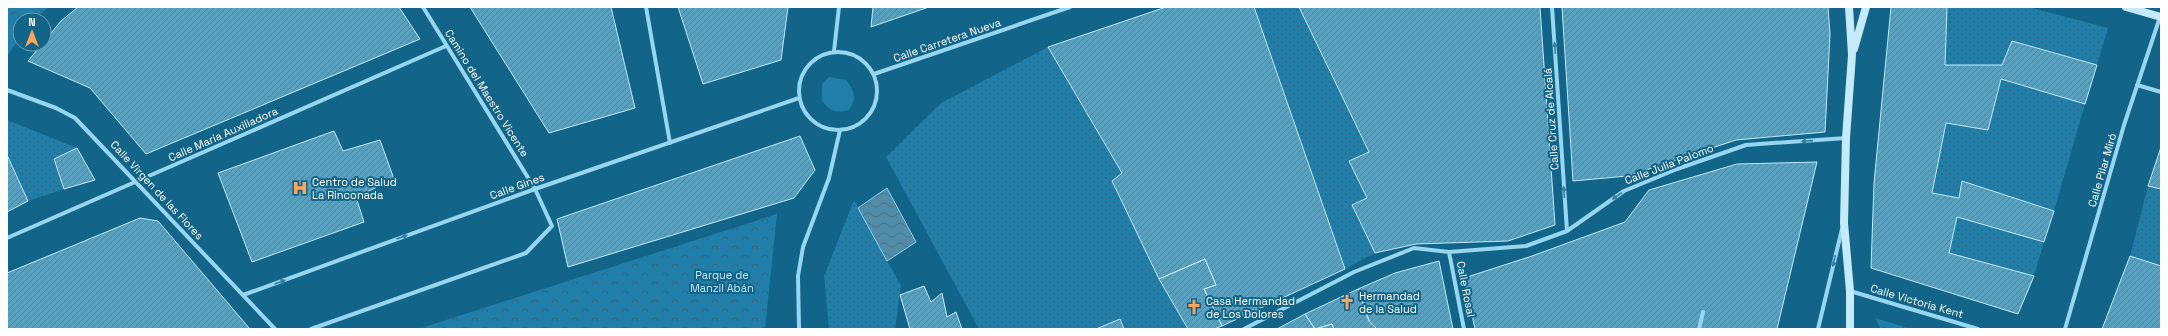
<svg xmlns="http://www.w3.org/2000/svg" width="2168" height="336" font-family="'Space Grotesk',sans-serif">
  <defs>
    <pattern id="grass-dots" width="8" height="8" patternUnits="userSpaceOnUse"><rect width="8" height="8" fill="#207ea8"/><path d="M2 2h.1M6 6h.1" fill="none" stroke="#36657a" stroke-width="1.8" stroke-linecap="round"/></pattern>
    <pattern id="park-crowns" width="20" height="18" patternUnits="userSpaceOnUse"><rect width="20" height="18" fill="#207ea8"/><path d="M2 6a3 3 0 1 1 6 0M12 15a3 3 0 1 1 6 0" fill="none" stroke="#36657a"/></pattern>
    <pattern id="water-waves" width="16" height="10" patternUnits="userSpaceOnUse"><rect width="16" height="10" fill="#518da9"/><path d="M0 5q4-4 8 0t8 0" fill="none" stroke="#4f7384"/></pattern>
    <pattern id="building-hatch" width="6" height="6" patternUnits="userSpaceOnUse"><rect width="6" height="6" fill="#59a0bf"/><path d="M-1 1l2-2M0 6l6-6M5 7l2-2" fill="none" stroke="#55879c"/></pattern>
  </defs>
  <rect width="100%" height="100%" fill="#126489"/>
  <path fill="url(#grass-dots)" d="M1254,7H1299L1369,152L1367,198L1352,205L1375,253L1345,269Z
    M1947,7H2028L2108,28L2097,65L2012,41L2002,65H1945Z
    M1048,47L1122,173L1112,182L1159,279L1188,329H1124L1120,319L1096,329H979L886,157L941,103Z
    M2001,79L2085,104L2054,211L1963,181L1959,198L1932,193L1946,123L1988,130Z
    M7,120L77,148L54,159L64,189L28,201L7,155Z
    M2148,186L2161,189V266L2130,256Z
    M854,200L901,286L895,329H829L824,276Z
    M1957,217L2044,242L2034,276L1949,253Z"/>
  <path fill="url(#park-crowns)" d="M7,7H49L33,20H20V38L7,56Z
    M777,214L765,329H418Z
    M1875,318L1912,329H1881Z"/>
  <path fill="#207ea8" d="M829,77L846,80C855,91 857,98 849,110C836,114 830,111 822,101V84Z"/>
  <path fill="url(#water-waves)" stroke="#89d6f4" d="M887,188L916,242L887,261L858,208Z"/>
  <path fill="url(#building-hatch)" stroke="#beeafc" d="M78,7H399L420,39L146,154L90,88L28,61L61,21Z
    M470,7H611L635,108L549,133Z
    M678,7H788L781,60L703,84Z
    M873,7H929L871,27Z
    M1166,7H1254L1345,269L1222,326L1204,289L1216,285L1205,259L1159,279L1112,181L1122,173L1048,47Z
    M1299,7H1540L1555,225L1508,241L1416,244L1375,253L1352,205L1367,198L1349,161L1369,152Z
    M1562,7H1828L1830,34L1825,132L1736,140L1628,176L1573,181Z
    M1891,7H1947L1945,65H2002L2012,41L2097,65L2085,104L2001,79L1988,130L1946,123L1932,193L1959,198L1962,181L2054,211L2044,242L1957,217L1949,253L2034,276L2018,314L1871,268L1874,183Z
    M334,131L343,151L380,140L394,179L356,197L364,222L252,262L218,173Z
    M800,136L815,170L794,198L568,267L557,219Z
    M2161,147V189L2148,186Z
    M77,148L95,180L64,189L54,159Z
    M7,155L28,201L7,212Z
    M1817,162L1777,329H1475L1464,278L1532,256L1625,222L1649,190L1737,164Z
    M140,218L158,221L250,329H7V273Z
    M2130,256L2161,266V329H2102Z
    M1205,259L1216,285L1204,289L1222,326L1214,329H1188L1159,279Z
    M1439,261L1453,329H1377L1369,321L1358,289L1395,273Z
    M924,286L931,302L942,293L947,317L956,312L962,329H910L900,295Z
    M1358,289L1369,321L1377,329H1334L1332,324L1315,329L1305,314Z
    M1305,314L1315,329L1332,324L1334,329H1277Z
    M1120,319L1124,329H1096Z"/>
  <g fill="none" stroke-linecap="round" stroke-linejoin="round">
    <path stroke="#97d6f1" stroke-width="4" d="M646,7L670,143
      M1552,7L1567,231
      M834,51L839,7
      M799 91a39 39 0 1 1 78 0a39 39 0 1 1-78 0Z
      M874,74L1070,7
      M2137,85L2161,92
      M7,90L56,108L75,118L275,329
      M7,238L446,46
      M1449,252L1464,329
      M1850,291L1978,329
      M243,295L535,189L799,98
      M311,329L526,253L552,226L535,189L423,7
      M799,329L798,276L803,247L829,178L840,130
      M1244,329L1354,272L1414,248L1449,252L1526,246L1567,231L1624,191L1677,169L1746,145L1846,138
      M1699,329L1703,312
      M1818,329L1842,229
      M2065,329L2124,125L2160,17"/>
    <path stroke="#c5eafc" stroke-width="8" d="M1849,7L1852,55L1846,138L1844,223L1850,291V329
      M2126,7L2161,17
      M1854,49L1866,7"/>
  </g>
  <defs><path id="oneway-solid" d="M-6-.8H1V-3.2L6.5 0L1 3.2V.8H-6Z"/></defs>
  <g fill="#3380a3">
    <use href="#oneway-solid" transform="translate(1555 48) rotate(-94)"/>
    <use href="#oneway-solid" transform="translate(1807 141) rotate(176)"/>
    <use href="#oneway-solid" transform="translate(1564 192) rotate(-94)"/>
    <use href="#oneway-solid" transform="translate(1617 196) rotate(145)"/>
    <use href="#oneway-solid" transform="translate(402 237) rotate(-20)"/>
    <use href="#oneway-solid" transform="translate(1834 261) rotate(104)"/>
    <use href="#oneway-solid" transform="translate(280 282) rotate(-20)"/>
  </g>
  <defs>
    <symbol id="hospital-bare" viewBox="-9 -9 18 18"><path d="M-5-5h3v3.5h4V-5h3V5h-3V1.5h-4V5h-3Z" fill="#ffa457" stroke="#126489" stroke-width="2.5" paint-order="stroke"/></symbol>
    <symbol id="church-bare" viewBox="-9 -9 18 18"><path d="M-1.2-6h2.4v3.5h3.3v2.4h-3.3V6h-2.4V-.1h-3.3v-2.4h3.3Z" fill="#ffa457" stroke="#126489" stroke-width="2.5" paint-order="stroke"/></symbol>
  </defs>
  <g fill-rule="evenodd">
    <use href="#hospital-bare" x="289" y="177" width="22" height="22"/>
    <use href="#church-bare" x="1336" y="291" width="22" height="22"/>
    <use href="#church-bare" x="1183" y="296" width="22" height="22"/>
  </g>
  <g text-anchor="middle" stroke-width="4" stroke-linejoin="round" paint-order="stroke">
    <g font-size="11" fill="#fff" stroke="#126489">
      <text transform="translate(947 40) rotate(-19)" y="4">Calle Carretera Nueva</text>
      <text transform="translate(487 93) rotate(58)" y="4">Camino del Maestro Vicente</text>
      <text transform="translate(1551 119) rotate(-94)" y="4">Calle Cruz de Alcalá</text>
      <text transform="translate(223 134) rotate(-24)" y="4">Calle María Auxiliadora</text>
      <text transform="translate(1669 164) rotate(-21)" y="4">Calle Julia Palomo</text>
      <text transform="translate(2102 170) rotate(-74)" y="4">Calle Pilar Miró</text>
      <text transform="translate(517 186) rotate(-20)" y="4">Calle Gines</text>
      <text transform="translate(157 190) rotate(47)" y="4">Calle Virgen de las Flores</text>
      <text transform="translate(1466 289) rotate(79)" y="4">Calle Rosal</text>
      <text transform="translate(1917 301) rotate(16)" y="4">Calle Victoria Kent</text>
    </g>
    <g font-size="11" fill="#fff" stroke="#126489" text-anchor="start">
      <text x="312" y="186">Centro de Salud<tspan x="312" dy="13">La Rinconada</tspan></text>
      <text x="1359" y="300">Hermandad<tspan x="1359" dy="13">de la Salud</tspan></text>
      <text x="1206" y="305">Casa Hermandad<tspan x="1206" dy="13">de Los Dolores</tspan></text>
    </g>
    <g font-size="11" fill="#beeafc" stroke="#126489">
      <text x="722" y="279">Parque de<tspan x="722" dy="13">Manzil Abán</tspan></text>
    </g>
  </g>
  <rect width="2168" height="336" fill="none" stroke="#ffffff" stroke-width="16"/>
  <g transform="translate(32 32)"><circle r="19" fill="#126489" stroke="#71a2b8"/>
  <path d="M0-3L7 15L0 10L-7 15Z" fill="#ffa457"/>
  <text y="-6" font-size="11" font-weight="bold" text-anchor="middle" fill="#ffffff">N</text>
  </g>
</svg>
